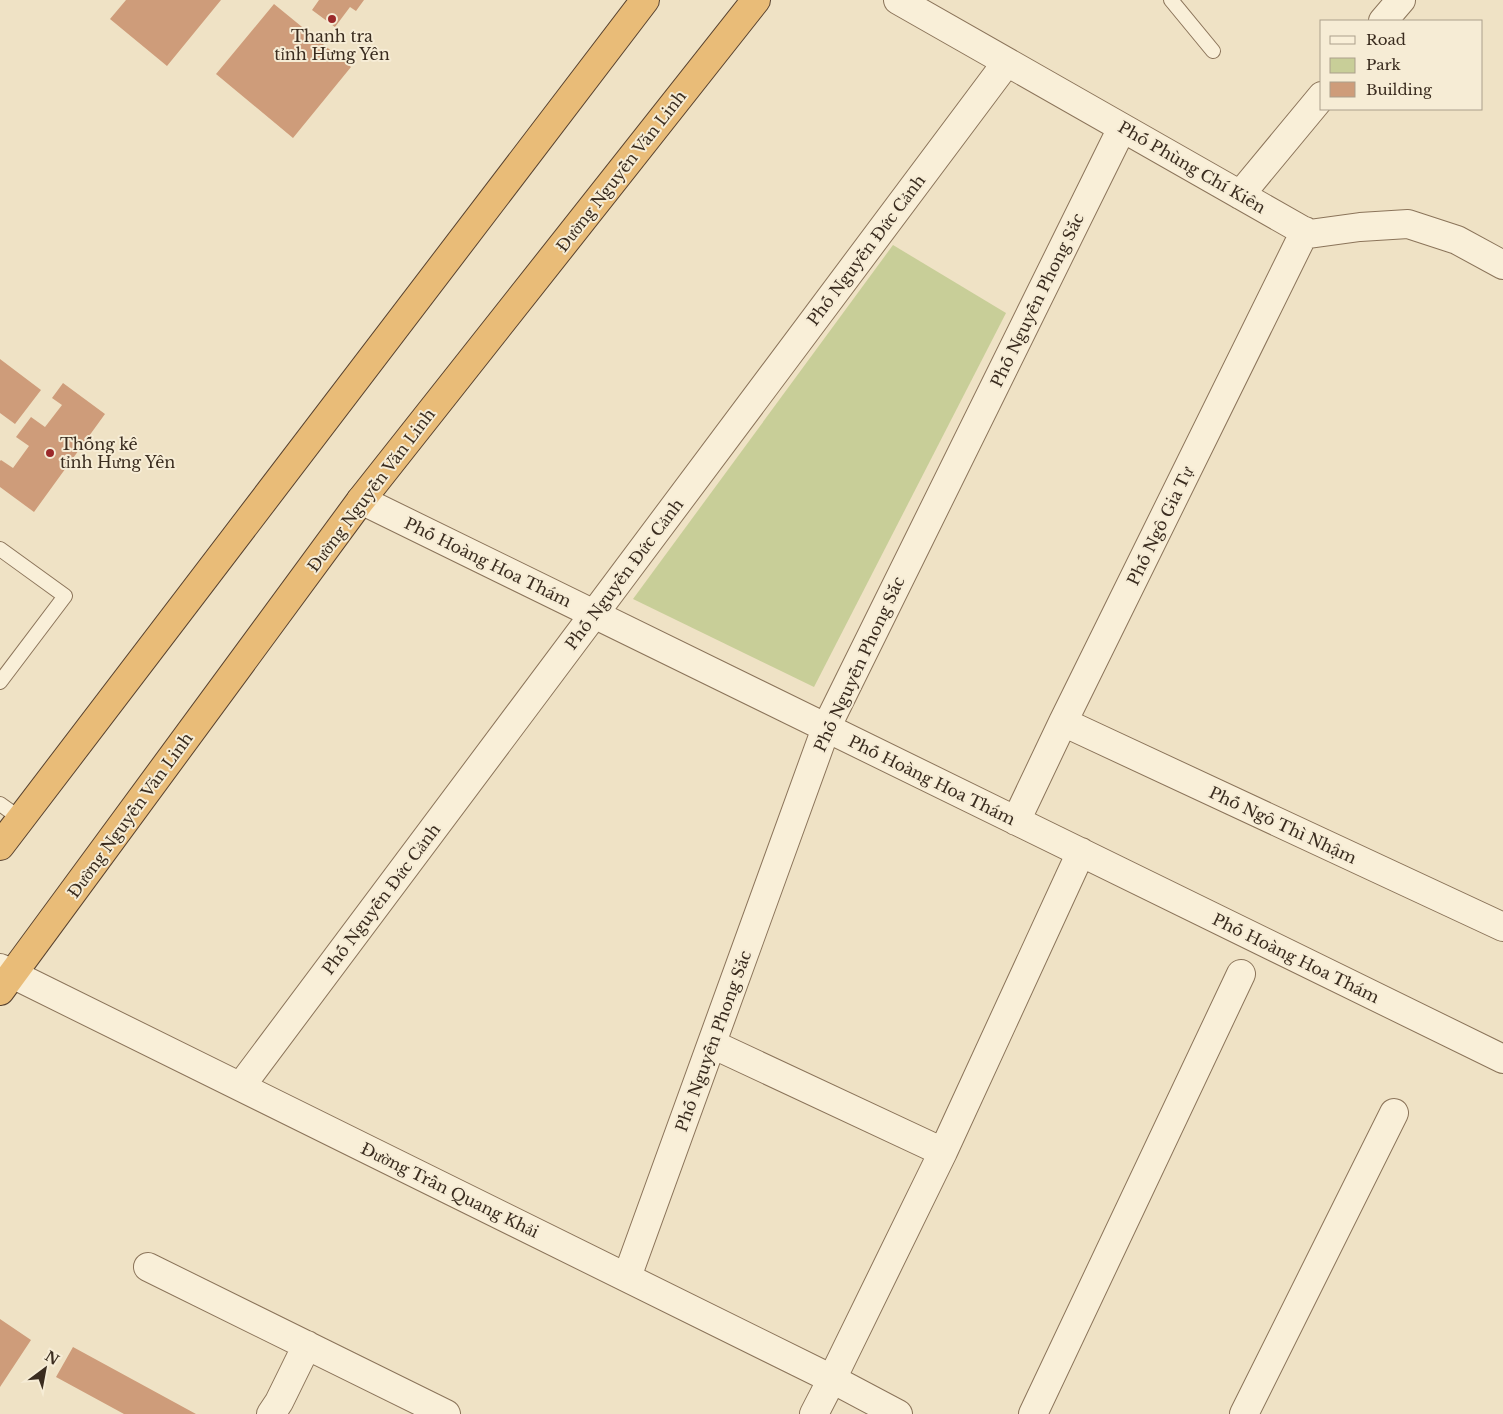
<svg xmlns="http://www.w3.org/2000/svg" width="1503" height="1414" font-family="'Libre Baskerville',serif">
  <rect width="100%" height="100%" fill="#efe2c5"/>
  <path fill="#c8ce98" d="M893,245L1006,313L814,687L633,599Z"/>
  <path fill="#ce9c7a" d="M126,0H221L167,66L110,19Z
    M319,0H364L356,11L350,7L335,27L312,10Z
    M274,4L351,67L293,138L216,74Z
    M0,359L41,390L15,424L0,413Z
    M63,383L105,414L34,512L0,487V461L1,460L13,468L29,446L16,437L31,417L45,427L62,405L52,398Z
    M0,1319L31,1340L0,1387Z
    M73,1347L196,1414H124L56,1377Z"/>
  <g fill="none" stroke-linecap="round" stroke-linejoin="round">
    <defs>
      <path id="service" d="M1171,0L1213,51
        M0,549L65,596L0,682
        M0,804L21,819"/>
      <path id="minor" d="M898,0L1309,234L1360,227L1408,224L1457,240L1503,265
        M1383,21L1401,0
        M1240,195L1322,96
        M361,500L1503,1059
        M1063,722L1503,927
        M1016,821L1063,722L1305,231
        M712,1044L943,1152
        M241,1086L1007,62
        M148,1267L446,1414
        M627,1277L826,728L1122,128
        M832,1379L943,1152L1081,852
        M271,1414L279,1402L307,1345
        M1033,1414L1241,974
        M1244,1414L1394,1113"/>
      <path id="tertiary" d="M0,968L832,1379L898,1414
        M814,1414L832,1379"/>
      <path id="trunk" d="M0,846L645,0
        M0,991L361,500L756,0"/>
    </defs>
    <use href="#service" stroke="#8b745a" stroke-width="16"/>
    <use href="#minor" stroke="#8b745a" stroke-width="30"/>
    <use href="#tertiary" stroke="#8b745a" stroke-width="30"/>
    <use href="#trunk" stroke="#58422f" stroke-width="30"/>
    <use href="#service" stroke="#f9efd8" stroke-width="14"/>
    <use href="#minor" stroke="#f9efd8" stroke-width="28"/>
    <use href="#tertiary" stroke="#f9efd8" stroke-width="28"/>
    <use href="#trunk" stroke="#e9bc78" stroke-width="28"/>
  </g>
  <g fill="#9b292a" stroke="#f6ecd5" stroke-width="2">
    <circle cx="332" cy="19" r="5"/>
    <circle cx="50" cy="453" r="5"/>
  </g>
  <g text-anchor="middle" stroke-width="4" stroke-linejoin="round" paint-order="stroke">
    <g font-size="16" fill="#3a2c1f" stroke="#f6ecd5">
      <text x="332" y="42">Thanh tra<tspan x="332" dy="18">tỉnh Hưng Yên</tspan></text>
      <text x="60" y="450" text-anchor="start">Thống kê<tspan x="60" dy="18">tỉnh Hưng Yên</tspan></text>
    </g>
    <g font-size="16" fill="#3a2c1f" stroke="#f6ecd5">
      <text transform="translate(1192 167) rotate(30)" y="6">Phố Phùng Chí Kiên</text>
      <text transform="translate(621 171) rotate(-52)" y="6">Đường Nguyễn Văn Linh</text>
      <text transform="translate(866 250) rotate(-53)" y="6">Phố Nguyễn Đức Cảnh</text>
      <text transform="translate(1037 300) rotate(-64)" y="6">Phố Nguyễn Phong Sắc</text>
      <text transform="translate(371 490) rotate(-53)" y="6">Đường Nguyễn Văn Linh</text>
      <text transform="translate(1160 526) rotate(-64)" y="6">Phố Ngô Gia Tự</text>
      <text transform="translate(488 562) rotate(26)" y="6">Phố Hoàng Hoa Thám</text>
      <text transform="translate(624 574) rotate(-53)" y="6">Phố Nguyễn Đức Cảnh</text>
      <text transform="translate(859 664) rotate(-65)" y="6">Phố Nguyễn Phong Sắc</text>
      <text transform="translate(932 780) rotate(26)" y="6">Phố Hoàng Hoa Thám</text>
      <text transform="translate(130 815) rotate(-54)" y="6">Đường Nguyễn Văn Linh</text>
      <text transform="translate(1283 825) rotate(25)" y="6">Phố Ngô Thì Nhậm</text>
      <text transform="translate(381 899) rotate(-53)" y="6">Phố Nguyễn Đức Cảnh</text>
      <text transform="translate(1296 958) rotate(26)" y="6">Phố Hoàng Hoa Thám</text>
      <text transform="translate(713 1041) rotate(-70)" y="6">Phố Nguyễn Phong Sắc</text>
      <text transform="translate(450 1190) rotate(26)" y="6">Đường Trần Quang Khải</text>
    </g>
  </g>
  <rect x="1320" y="20" width="162" height="90" fill="#f6ecd5" stroke="#ab9f8c"/>
  <rect x="1330" y="36" width="25" height="8" fill="#f9efd8" stroke="#ab9f8c"/>
  <text x="1366" y="45" font-size="15" fill="#3a2c1f">Road</text>
  <rect x="1330" y="58" width="25" height="15" fill="#c8ce98" stroke="#ab9f8c"/>
  <text x="1366" y="70" font-size="15" fill="#3a2c1f">Park</text>
  <rect x="1330" y="82" width="25" height="15" fill="#ce9c7a" stroke="#ab9f8c"/>
  <text x="1366" y="95" font-size="15" fill="#3a2c1f">Building</text>
  <g transform="translate(45 1369) rotate(32)" stroke="#f6ecd5" stroke-width="4" paint-order="stroke">
  <path d="M0-4L9 19L0 12L-9 19Z" fill="#3a2c1f"/>
  <text y="-8" font-size="14" font-weight="bold" text-anchor="middle" fill="#3a2c1f">N</text>
  </g>
</svg>
